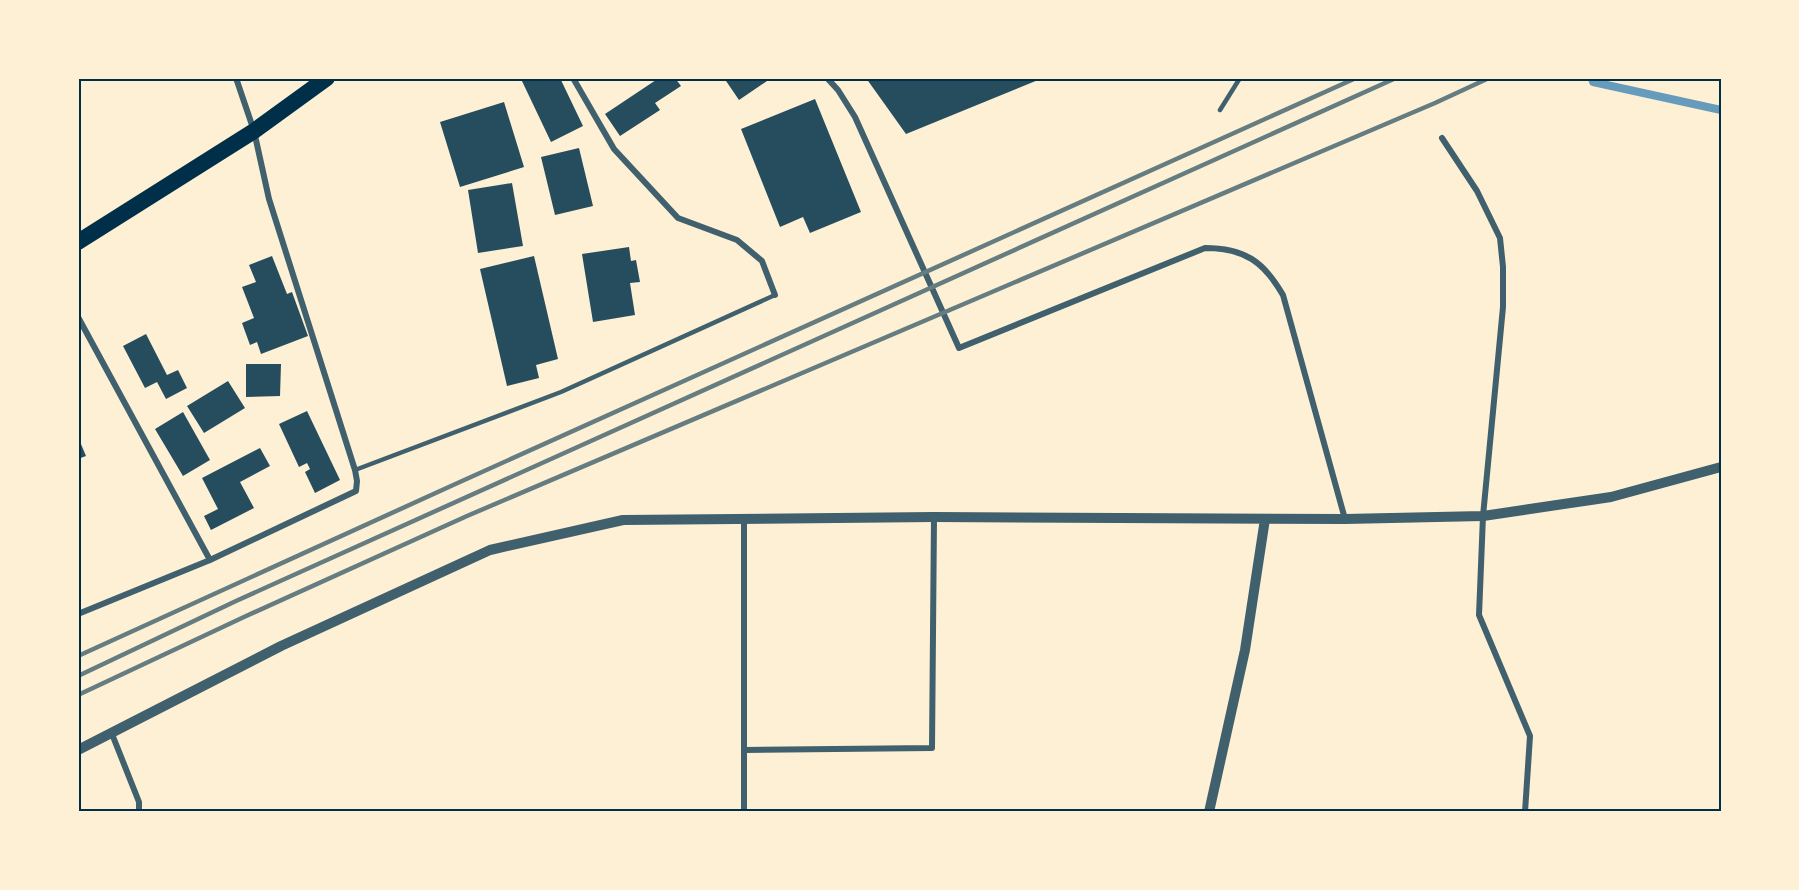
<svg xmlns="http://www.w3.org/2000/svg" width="1799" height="890" font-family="Jost,sans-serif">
  <rect width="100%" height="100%" fill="#fdf0d5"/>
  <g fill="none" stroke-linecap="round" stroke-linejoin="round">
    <path stroke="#669bbc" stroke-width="8" d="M1592,78L1593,82L1721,110"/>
  </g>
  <path fill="#264d5e" d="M523,78H560L583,126L551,142L521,79Z
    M659,78H675L681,86L655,103L660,110L620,136L605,114Z
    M724,78H765L767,81L739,100Z
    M866,78H1043L906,134Z
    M815,99L861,212L810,233L803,217L780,227L741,129Z
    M504,102L524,167L460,187L440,122Z
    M579,148L593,206L555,215L541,157Z
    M512,183L523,246L478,253L468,190Z
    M629,247L631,261L636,260L640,282L630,283L635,315L593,322L582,254Z
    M272,256L287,294L292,292L308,336L261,354L257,342L250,345L242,323L254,318L242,287L256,282L249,265Z
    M534,256L558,359L536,365L539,378L507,386L480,269Z
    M146,334L167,375L178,370L187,388L166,399L157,382L145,388L123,346Z
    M246,364H281L280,396L246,397Z
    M228,381L245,408L204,433L187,406Z
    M307,411L340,480L315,493L305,472L310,469L307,463L299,467L279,424Z
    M183,412L210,460L183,476L155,429Z
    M78,437L86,456L78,459Z
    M260,448L270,466L240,482L254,508L211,530L204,516L218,509L202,478Z"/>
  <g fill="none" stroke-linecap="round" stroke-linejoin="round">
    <path stroke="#3f606c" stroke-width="4.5" d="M1220,110L1240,78
      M355,470L561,392L775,295"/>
    <path stroke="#3f606c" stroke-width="6" d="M573,78L614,149L678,218L737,240L762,261L775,295
      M827,78L838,90L855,117L959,348L1205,248C1245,248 1264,262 1283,295L1345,519
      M1442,138L1477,191L1500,238L1503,267V307L1483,516L1479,615L1530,736L1525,812
      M78,317L210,560
      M744,520V812
      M78,614L210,560L356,491L357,481L355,470L269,199L254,131L236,78
      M112,734L139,802V812
      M744,750L932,748L934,517"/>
    <path stroke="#3f606c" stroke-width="10" d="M78,750L281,646L490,550L623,520L934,517L1345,519L1483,516L1611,497L1721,467
      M1209,812L1245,650L1265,519"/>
    <path stroke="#003049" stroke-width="16" d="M78,242L254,131L327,78"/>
    <path stroke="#657d81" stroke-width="4.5" d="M78,656L451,486L1356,78
      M78,676L236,601L1396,78
      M78,695L244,617L467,516L1435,103L1489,78"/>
  </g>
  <rect width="1799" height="890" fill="none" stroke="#fdf0d5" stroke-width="159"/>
  <rect x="80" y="80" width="1640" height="730" fill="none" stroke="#003049" stroke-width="2"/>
</svg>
